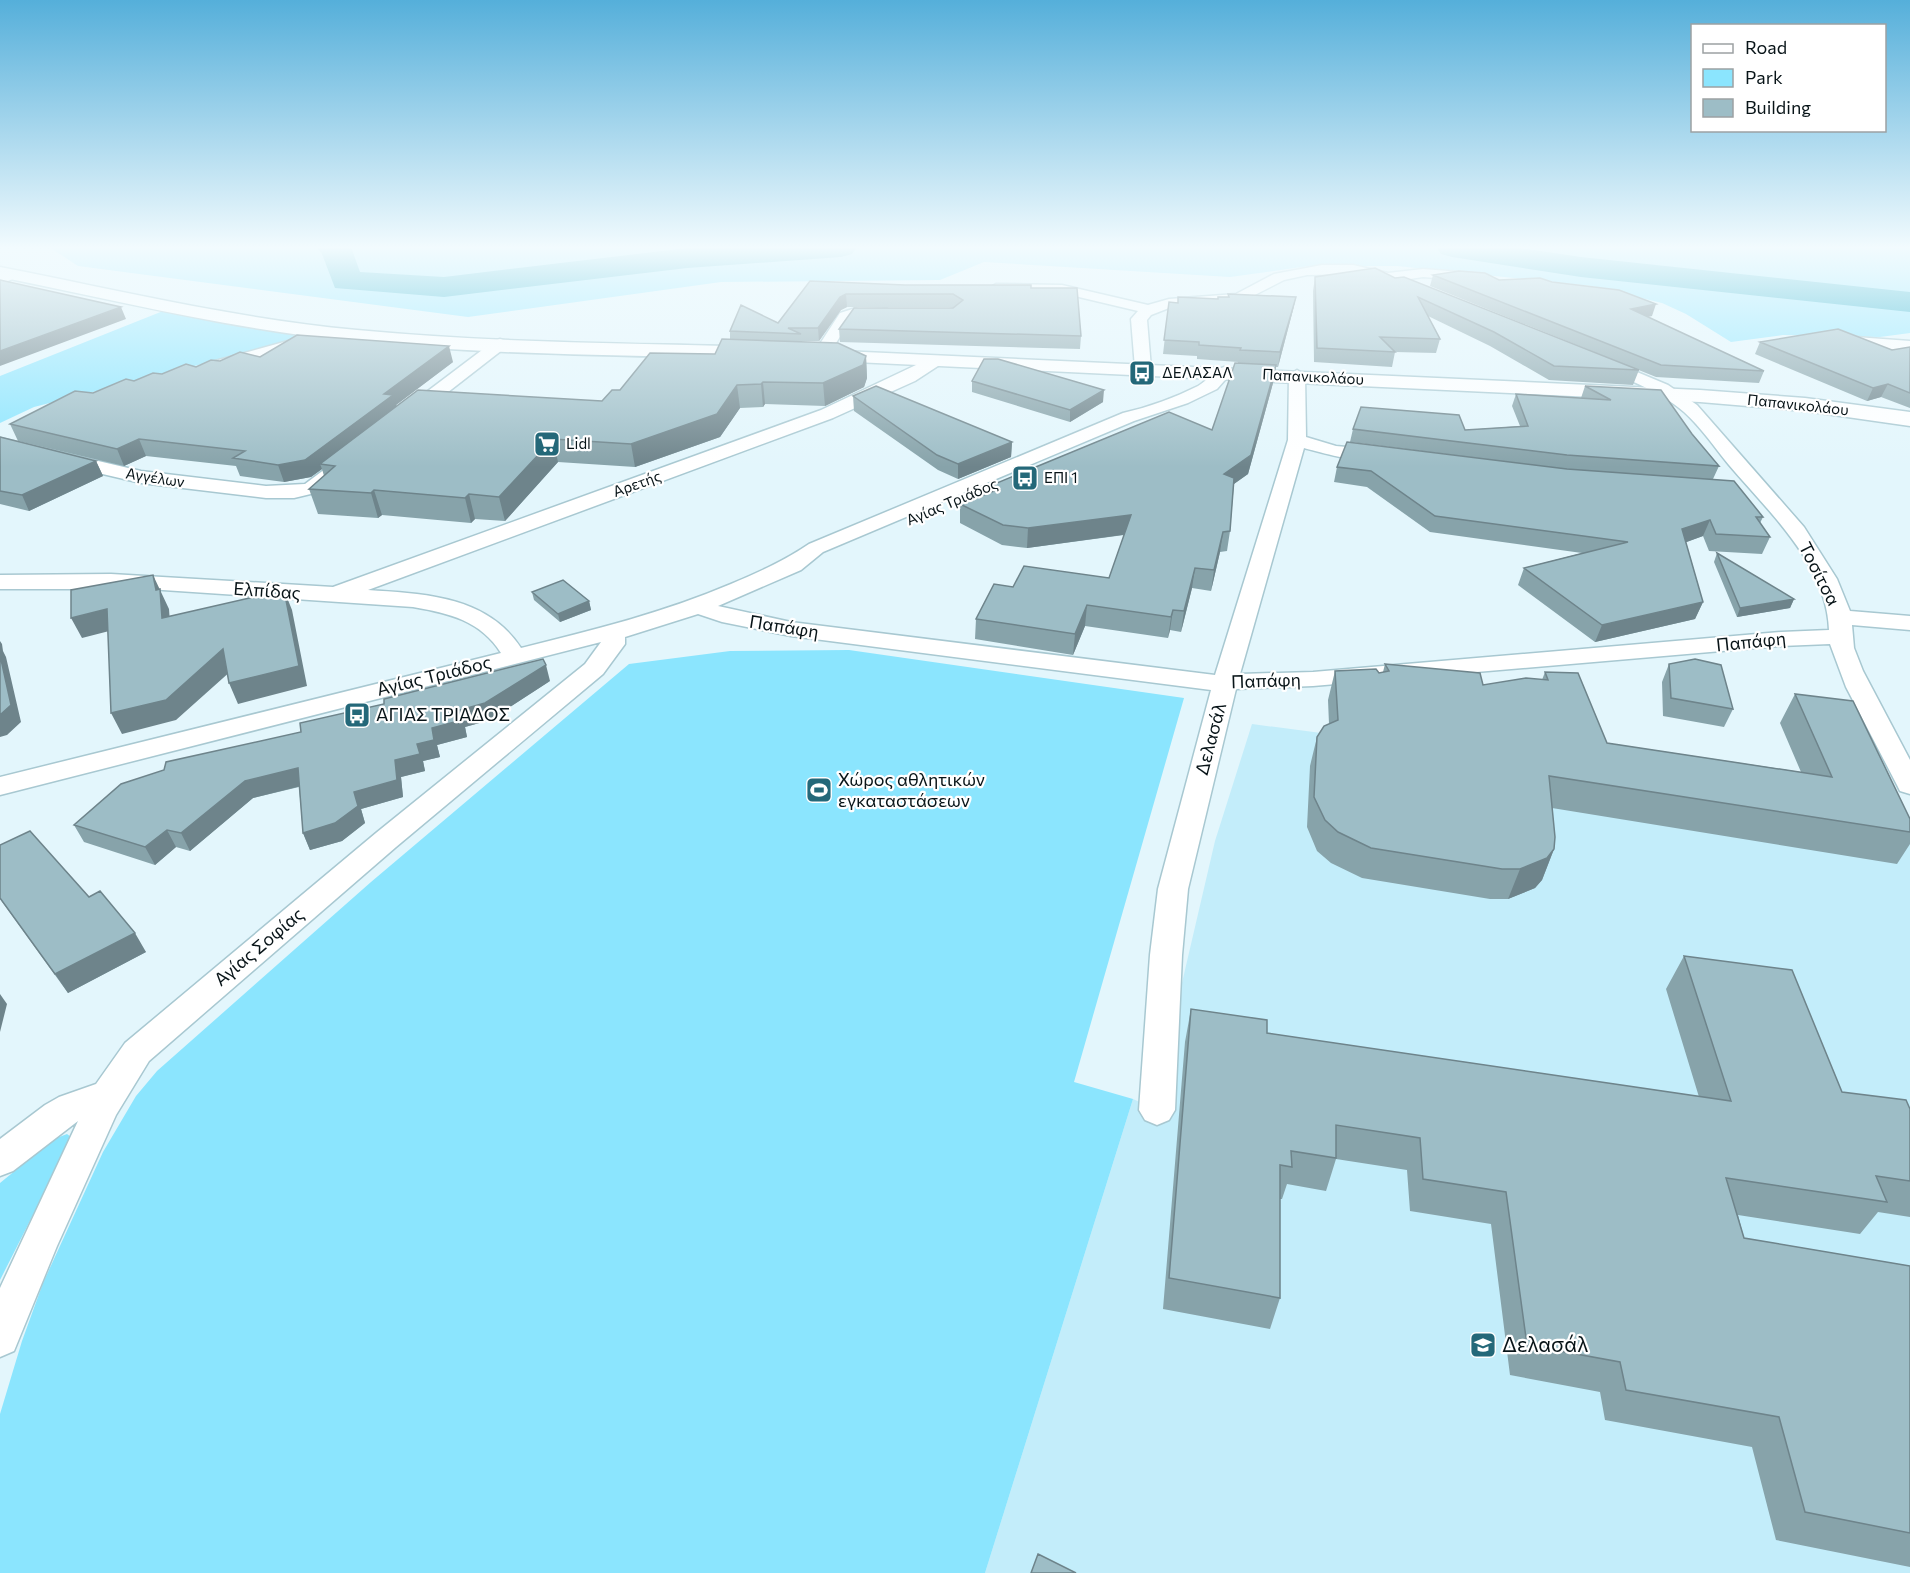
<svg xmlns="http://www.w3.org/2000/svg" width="1910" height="1573" font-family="Commissioner,sans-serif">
  <rect width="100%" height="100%" fill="#e3f6fc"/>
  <path fill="#c3edfa" d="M1252,724L1892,808L1910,840V1573H985L1133,1099L1173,1117L1178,1000L1215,841Z"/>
  <path fill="#8be5fe" d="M49,247H1910V333L1880,337L1783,335L1731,342L1686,314L1662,303L1591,286L1397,266H1309L1230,277L984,262L940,280L721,282L468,317L78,266Z
    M163,311L312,336L34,407L0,423V376Z
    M849,650L1184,698L1074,1082L1133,1099L985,1573H0V1414L22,1341L43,1283L103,1152L136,1096L157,1071L371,882L629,664L730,651Z
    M67,1134L71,1137L70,1142L0,1280V1183L54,1139Z"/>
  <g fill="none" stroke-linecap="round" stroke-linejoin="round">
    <path fill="#18a8c6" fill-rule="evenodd" d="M316,247H351L360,272L444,277L687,248L857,247L852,254L841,257L687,268L444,297L335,288L322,254Z
      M1436,247H1514L1581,257L1910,292V312L1581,277L1452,257L1441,254Z"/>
    <defs>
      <path id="street" d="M1322,265H1353L1388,273L1423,269L1473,273L1480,277L1473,281L1423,277L1403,280L1396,284L1353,274L1307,275L1284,280L1243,301L1169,308L1151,315L1147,320L1151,368L1143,373L1135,368L1131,319L1138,311L1062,293L996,292L989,288L996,284L1062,285L1148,305L1169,299L1236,294L1274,274Z
        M16,271L23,275L0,284V275Z
        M859,307L886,308L894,313C885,322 863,316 851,319L826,359H814L812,356L840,313Z
        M302,337L310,342L308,345L221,370L213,365L215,361Z
        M1856,337L1910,341V351L1850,345L1848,342L1850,339Z
        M500,339L506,341L508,344L506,347L416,417H404L401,413L404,409L494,341Z
        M935,356L943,361L941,364L915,381L833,418L368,590C426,594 487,596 521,648C593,630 663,613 731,584C759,572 784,561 809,544L1123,413C1149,407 1174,398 1198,386C1207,381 1215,369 1224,367L1232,372L1217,389L1188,403L1134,421L823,552L801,570L718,606L791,622L1215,675L1288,440L1289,375L1297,370L1305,375L1306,437L1336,446L1380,450L1389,456C1380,470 1319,452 1304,448L1240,674L1313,672L1781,632L1829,630C1827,565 1769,512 1729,465C1715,448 1701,427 1684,412C1659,390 1625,379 1595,365L1593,362L1595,359L1601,357L1668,385L1697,405L1804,527L1837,579L1850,611L1910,616V630L1852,625L1854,648L1863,671L1910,760V794L1900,791L1897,785L1846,687L1830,644L1781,646L1313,686L1236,689L1188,889L1182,955L1175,1110L1169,1120L1157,1125L1145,1120L1139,1110L1150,955L1158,889L1211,690L791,636L722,622L698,614L625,637V644L603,674L396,847L149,1061L116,1115L57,1246L14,1351L0,1357V1288L78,1121L13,1171L0,1176V1139L45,1105L59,1097L96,1084L125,1043L376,833L585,664L601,642L0,795V777L501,653C481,621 449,613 413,607L148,589H0V575L111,574L333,587L821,410Z
        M0,438L141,471L266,486L305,484L333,463L340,461L350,467L319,492L294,498H266L141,483L0,450Z"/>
      <path id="secondary" d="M0,267C118,290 237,319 357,330C491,343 626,343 760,347L767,349L770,353L767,357L760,359C626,355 490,355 357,342C237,330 118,301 0,277Z
        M820,350L1700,390L1805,398L1910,412V426L1805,411L1700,402L813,360L810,356L813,352Z"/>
    </defs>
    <use href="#street" stroke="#a8c8d1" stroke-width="3"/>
    <use href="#secondary" stroke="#a8c8d1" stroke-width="3"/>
    <use href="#street" fill="#fff" fill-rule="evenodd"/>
    <use href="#secondary" fill="#fff" fill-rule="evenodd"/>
  </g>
  <path fill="#87a3aa" d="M1433,275L1499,280L1652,316L1647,317L1764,371L1759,383L1656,377L1430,286Z
    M1315,277L1395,278L1639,370L1633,385L1549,380L1490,346L1428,316L1440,339L1436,353L1395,352L1392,367L1314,362L1313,291Z
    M810,281L905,285L1031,288L1081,336L1080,349L840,342L839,329L954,307H847L841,310L819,341H802V342L866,356L867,378L864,387L825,406L765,404L763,407L740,408L720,437L635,467L558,462L505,521L475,519L471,523L382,515L378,518L318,514L309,489L324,476L322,469L311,477L284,482L240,476L236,466L146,456L124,466L18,441L10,424L93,393L134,381L220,361L260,357L453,362L396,405L397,406L602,401L620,390L715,354L730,339V331L778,323Z
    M1228,294L1296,297L1293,310L1278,367H1276L1273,383L1248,474L1234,484L1230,531L1227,551L1220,552L1211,591L1192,588L1181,632L1170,630L1168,638L1085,626L1073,655L975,639L976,619L1013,587L1109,578L1124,535L1027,548L1002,545L960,523V504L992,491V485L1212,430L1238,362L1197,359V356L1163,354L1169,302L1178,303V297L1218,299V297H1228Z
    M1760,342L1892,350L1910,347V408L1881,397L1867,401L1755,354Z
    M972,381L1103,402L1070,422L972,392Z
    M1585,386L1692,434L1719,466L1713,479L1763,517L1760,523L1770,537L1762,554L1709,551L1703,536L1686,542L1703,602L1695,619L1595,642L1518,585L1524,568L1582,553L1430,532L1367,487L1334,482L1337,467L1555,468L1350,442L1353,429L1465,430L1520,426L1512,406L1516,394L1581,398Z
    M853,396L1012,442L1011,457L958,479L938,470L854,411Z
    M0,437L96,461L103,476L29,511L0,504Z
    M1717,553L1794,599L1790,608L1737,617L1714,562Z
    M532,592L589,601L591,610L560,622L534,600Z
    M1385,664L1483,685L1542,680L1545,672L1607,743L1801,772L1780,723L1795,694L1910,819V844L1897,864L1552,808L1554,849L1542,880L1535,888L1508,899H1490L1362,878L1331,863L1317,851L1307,827L1310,766L1317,737L1329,724L1328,700L1335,671L1379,673L1383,672Z
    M1669,664L1733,709L1724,727L1663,716L1662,682Z
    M550,681L490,720L465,727L467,737L437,745L440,757L423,761L425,771L401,777L403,797L361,809L365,823L342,841L310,850L303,833L299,787L253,798L190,851L176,847L155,865L84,842L74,825Z
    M0,845L146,952L68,993L0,899Z
    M1684,956L1842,1092L1910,1109V1217L1878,1212L1860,1234L1738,1215L1744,1238L1910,1266V1567L1776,1540L1752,1447L1605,1420L1600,1392L1510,1375L1491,1224L1410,1211L1407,1170L1336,1159L1326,1191L1287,1184L1282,1199H1280V1298L1270,1329L1163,1309L1185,1042L1191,1009L1267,1033L1699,1097L1666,989Z"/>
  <path fill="#6e848b" d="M846,294L847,307L841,310L819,341L818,328L840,297Z
    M1296,297L1293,310L1278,367L1280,352Z
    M1656,304L1652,316L1627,320L1631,309Z
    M121,307L126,319L0,366V351Z
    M449,346L453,362L396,405L398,411L320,464L322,469L311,477L284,482L278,465L384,394Z
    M866,356L867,378L864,387L825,406L823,383Z
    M1276,365L1273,383L1248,474L1221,493L1224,474Z
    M763,382L765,404L763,407L761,384Z
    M1888,384L1881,397L1867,401L1873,388Z
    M737,385L740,408L720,437L635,467L631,444Z
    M1104,390L1103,402L1070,422V410Z
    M139,439L146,456L124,466L117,449Z
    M553,439L558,462L505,521L499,497Z
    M1012,442L1011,457L958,479V464Z
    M96,461L103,476L29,511L22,495Z
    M374,490L382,515L378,518L371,493Z
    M469,494L475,519L471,523L465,498Z
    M1131,515L1129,534L1027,548L1028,528Z
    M1710,520L1703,536L1676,546L1682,529Z
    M1223,532L1220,552L1211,591L1214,570Z
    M1195,568L1192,588L1181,632L1184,611Z
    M153,575L169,609L171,638L162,618Z
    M284,590L292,610L307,686L238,704L229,683Z
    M1794,599L1790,608L1737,617L1740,608Z
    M589,601L591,610L560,622L558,614Z
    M1703,602L1695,619L1595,642L1602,625Z
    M1087,605L1085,626L1073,655L1075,634Z
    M107,609L117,629L82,638L71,618Z
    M1173,610L1170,630L1168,638L1171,617Z
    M0,641L2,644L3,651L6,657L21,722L7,735L0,737Z
    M223,649L232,670L176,720L122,734L111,713Z
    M546,665L550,681L490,720L465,727L467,737L437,745L440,757L423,761L425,771L401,777L403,797L361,809L365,823L342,841L310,850L303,833L395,760L417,744L432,728L460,710Z
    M298,768L305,785L253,798L190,851L181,833L245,781Z
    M167,830L176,847L155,865L145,847Z
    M1554,849L1542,880L1535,888L1508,899L1520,869Z
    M135,933L146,952L68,993L55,974Z
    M0,994L7,1004L0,1032Z"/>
  <path fill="#9dbdc6" stroke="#6e848b" stroke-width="1.5" d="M1375,268L1395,278L1404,277L1639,370L1554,366L1494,332L1418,297L1440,339L1380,337L1395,352L1317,348L1315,277Z
    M1459,271L1485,273L1499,280L1540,278L1552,282L1619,290L1656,304L1631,309L1764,371L1661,365L1433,275Z
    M0,280L121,307L0,351Z
    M810,281L905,285H1031V288H1077L1081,336L839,329L854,308H953L963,300L953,294H846L840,297L818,328H788L801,334L730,331L741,305L778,323Z
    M1228,294L1296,297L1280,352L1240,350L1241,348L1199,345V342L1164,340L1169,302L1178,303V297L1218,299V297H1229Z
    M1838,329L1892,350L1910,347V393L1888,384L1873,388L1760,342Z
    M297,335L449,346L384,394L393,395L305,460L278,465L233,458L245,451L139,439L117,449L10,424L75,391L93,393L126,379L134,381L153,373L162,374L186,364L196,367L211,360L220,361L240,352L260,357Z
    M722,339L838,343L866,356L863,365L823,383L763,382L761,384L737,385L717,414L631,444L553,439L499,497L469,494L465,498L374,490L371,493L309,489L335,466L320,464L418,390L602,401L612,390H620L650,353L715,354Z
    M984,359H998L1104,390L1070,410L972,381Z
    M1235,363L1276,365L1251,455L1224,474L1234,478L1230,531L1223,532L1214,570L1195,568L1184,611L1173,610L1171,617L1087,605L1075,634L976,619L994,584L1013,587L1024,566L1109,578L1131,515L1028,528L1003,525L960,504L999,489L992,485L1169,412L1212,430Z
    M876,386L1012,442L958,464L937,455L853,396Z
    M1585,386L1661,390L1692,434L1719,466L1567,455L1353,429L1361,407L1459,415L1465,430L1528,426L1516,394L1611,400Z
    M0,437L96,461L22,495L0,491Z
    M1347,442L1567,469L1734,481L1763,517H1756L1770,537L1716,534L1710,520L1682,529L1703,602L1602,625L1524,568L1628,542L1435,516L1371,471L1337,467Z
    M1717,553L1794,599L1740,608Z
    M153,575L156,590L160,589L162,618L284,590L299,666L229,683L223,649L166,700L111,713L107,609L71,618V590Z
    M563,580L589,601L558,614L532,592Z
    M0,655L11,705L0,715Z
    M543,659L546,665L485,703L460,710L462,720L432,728L434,740L417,744L420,754L395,760L397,780L354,792L358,806L335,823L303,833L298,768L245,781L181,833L167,830L145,847L74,825L121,784L164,770L166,762L301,732L300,723L384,704V699Z
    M1695,659L1721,665L1733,709L1671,698L1669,664Z
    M1385,664L1480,673L1483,685L1526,678L1548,680L1545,672L1578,673L1607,743L1832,777L1795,694L1853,701L1910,819V832L1549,776L1555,837L1554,849L1547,858L1520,869H1502L1371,848L1338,832L1325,820L1314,797L1317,737L1324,726L1338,720L1335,671L1376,669L1379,673L1389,671Z
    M30,831L89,897L100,891L135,933L55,974L0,898V845Z
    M1684,956L1792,970L1842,1092L1906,1100L1910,1109V1181L1876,1176L1887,1202L1726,1178L1744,1238L1910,1266V1533L1805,1512L1779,1417L1626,1390L1620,1362L1527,1345L1506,1192L1423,1179L1420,1138L1336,1125V1158L1291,1151L1292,1167L1280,1165V1298L1169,1278L1191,1009L1267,1020V1033L1731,1101Z
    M1038,1554L1076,1573H1031Z"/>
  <linearGradient id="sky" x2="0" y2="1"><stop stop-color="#55afda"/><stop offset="0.53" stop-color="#f2fbfe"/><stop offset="1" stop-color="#f2fbfe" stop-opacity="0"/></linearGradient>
  <rect width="1910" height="467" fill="url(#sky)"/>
  <defs>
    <symbol id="bus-square" viewBox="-11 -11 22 22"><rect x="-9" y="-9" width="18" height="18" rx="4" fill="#246879" stroke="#fff"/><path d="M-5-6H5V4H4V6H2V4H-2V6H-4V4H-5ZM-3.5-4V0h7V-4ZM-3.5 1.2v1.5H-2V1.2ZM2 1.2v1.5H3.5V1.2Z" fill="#fff"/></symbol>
    <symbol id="supermarket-square" viewBox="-11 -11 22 22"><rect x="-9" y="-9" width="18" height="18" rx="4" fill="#246879" stroke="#fff"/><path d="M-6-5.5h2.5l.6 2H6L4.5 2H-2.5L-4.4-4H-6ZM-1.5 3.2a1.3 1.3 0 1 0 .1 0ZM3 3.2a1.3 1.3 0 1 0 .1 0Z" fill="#fff"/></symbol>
    <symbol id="stadium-square" viewBox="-11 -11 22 22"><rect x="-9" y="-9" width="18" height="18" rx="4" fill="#246879" stroke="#fff"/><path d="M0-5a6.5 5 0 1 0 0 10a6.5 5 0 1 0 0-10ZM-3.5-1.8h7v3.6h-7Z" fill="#fff"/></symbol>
    <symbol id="school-square" viewBox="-11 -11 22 22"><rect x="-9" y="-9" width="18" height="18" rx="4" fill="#246879" stroke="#fff"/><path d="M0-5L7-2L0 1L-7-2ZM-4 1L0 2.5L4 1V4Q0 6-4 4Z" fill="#fff"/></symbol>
  </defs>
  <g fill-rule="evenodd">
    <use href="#bus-square" x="1127" y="358" width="30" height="30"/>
    <use href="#supermarket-square" x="532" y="429" width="30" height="30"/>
    <use href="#bus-square" x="1010" y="463" width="30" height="30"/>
    <use href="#bus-square" x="342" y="700" width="30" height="30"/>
    <use href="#stadium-square" x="804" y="775" width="30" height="30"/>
    <use href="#school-square" x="1468" y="1330" width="30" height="30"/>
  </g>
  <g text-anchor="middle" stroke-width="4.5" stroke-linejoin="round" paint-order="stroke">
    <g font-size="15" fill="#081418" stroke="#fff" text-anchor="start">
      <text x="1162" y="378">ΔΕΛΑΣΑΛ</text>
      <text x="566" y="449">Lidl</text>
      <text x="1044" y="483">ΕΠΙ 1</text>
    </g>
    <g font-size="15" fill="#081418" stroke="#fff">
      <text transform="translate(1313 377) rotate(3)" y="5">Παπανικολάου</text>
      <text transform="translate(1798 405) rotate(6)" y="5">Παπανικολάου</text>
      <text transform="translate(155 478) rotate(9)" y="5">Αγγέλων</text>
      <text transform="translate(637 484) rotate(-20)" y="5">Αρετής</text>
      <text transform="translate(952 502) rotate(-23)" y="5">Αγίας Τριάδος</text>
    </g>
    <g font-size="18" fill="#081418" stroke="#fff">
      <text transform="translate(1819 574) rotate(63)" y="6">Τοσίτσα</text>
      <text transform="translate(267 591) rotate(4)" y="6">Ελπίδας</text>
      <text transform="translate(784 627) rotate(9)" y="6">Παπάφη</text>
      <text transform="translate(1751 642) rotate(-6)" y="6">Παπάφη</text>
      <text transform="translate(434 676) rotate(-14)" y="6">Αγίας Τριάδος</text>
      <text transform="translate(1266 681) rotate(-2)" y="6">Παπάφη</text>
      <text transform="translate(1211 739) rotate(-75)" y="6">Δελασάλ</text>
      <text transform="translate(259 947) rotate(-40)" y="6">Αγίας Σοφίας</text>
    </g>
    <g font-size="18" fill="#081418" stroke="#fff" text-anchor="start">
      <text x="376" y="721">ΑΓΙΑΣ ΤΡΙΑΔΟΣ</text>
      <text x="838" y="786">Χώρος αθλητικών<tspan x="838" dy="21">εγκαταστάσεων</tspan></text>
    </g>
    <g font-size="21" fill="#081418" stroke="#fff" text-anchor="start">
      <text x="1502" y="1352">Δελασάλ</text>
    </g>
  </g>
  <rect x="1691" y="24" width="195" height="108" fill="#ffffff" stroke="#9ca1a3" stroke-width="1.5"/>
  <rect x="1703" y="44" width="30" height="9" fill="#ffffff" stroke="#9ca1a3" stroke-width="1.5"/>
  <text x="1745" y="54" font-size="18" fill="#081418">Road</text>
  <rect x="1703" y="69" width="30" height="18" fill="#8be5fe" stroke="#9ca1a3" stroke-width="1.5"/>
  <text x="1745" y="84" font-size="18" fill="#081418">Park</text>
  <rect x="1703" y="99" width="30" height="18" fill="#9dbdc6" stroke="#9ca1a3" stroke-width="1.5"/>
  <text x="1745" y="114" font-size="18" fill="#081418">Building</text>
</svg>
